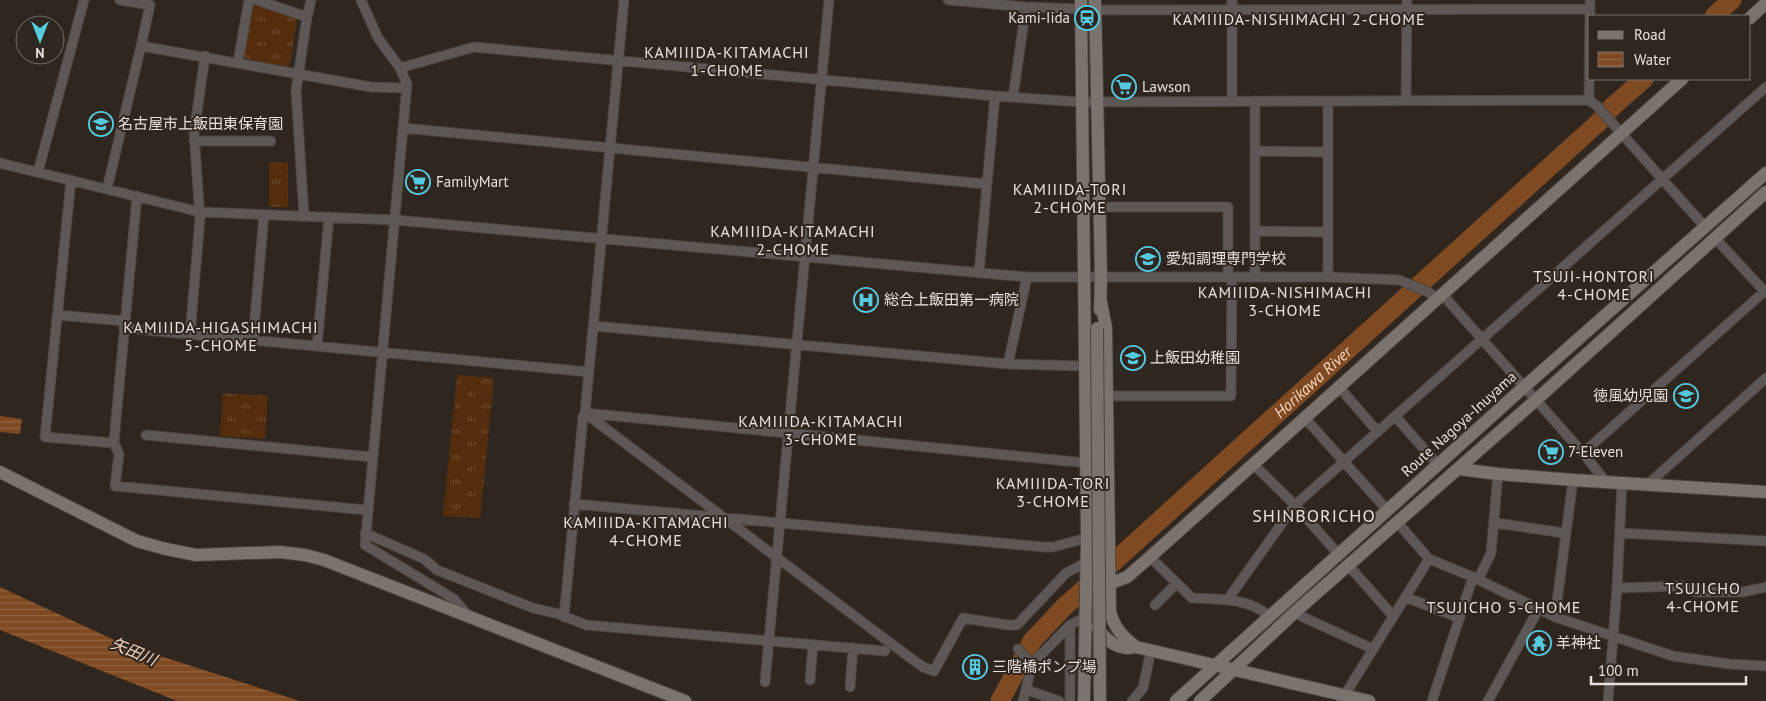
<svg xmlns="http://www.w3.org/2000/svg" width="1766" height="701" font-family="'PT Sans','Noto Sans JP',sans-serif">
  <defs>
    <pattern id="grass-tufts" width="24" height="20" patternUnits="userSpaceOnUse" patternTransform="scale(1.25)"><rect width="24" height="20" fill="#542d0c"/><path d="M3 7l-1-3M5 7V3M7 7l1-3M15 17l-1-3M17 17v-4M19 17l1-3" fill="none" stroke="#6d4b2f"/></pattern>
    <pattern id="water-rules" width="6" height="5" patternUnits="userSpaceOnUse" patternTransform="scale(1.25)"><rect width="6" height="5" fill="#7f4a21"/><path d="M0 2.5h6" fill="none" stroke="#916441"/></pattern>
  </defs>
  <rect width="100%" height="100%" fill="#2f2620"/>
  <path fill="url(#grass-tufts)" d="M256,4L297,19L290,64L284,68L250,63L244,56L253,6Z
    M269,162H288V207H269Z
    M457,375L494,378L480,518L443,516Z
    M223,393L268,396L265,439L220,436Z"/>
  <path fill="url(#water-rules)" d="M0,416L22,419L20,434L0,432Z
    M0,587L123,644L300,701H177L0,630Z"/>
  <g fill="none" stroke-linecap="round" stroke-linejoin="round">
    <g stroke="#7f4a21" stroke-width="19">
      <path d="M1714,16L1732,0"/>
      <path id="s1" d="M1000,701L1032,641L1064,607L1599,122L1612,107L1644,79"/>
    </g>
    <defs>
      <path id="street" d="M120,0L150,5L141,46L371,87L406,88
        M257,0L307,17L296,91L304,216
        M361,0L378,38L400,68L407,84L365,545L454,599L467,614
        M948,0L1026,7L1081,9
        M1232,0V101
        M1095,10L1590,9
        M307,17L311,0
        M238,62L249,0
        M400,68L474,47L995,96L1081,102L1589,100L1597,106L1706,228
        M1013,97L1026,7
        M1406,100L1407,0
        M1589,100L1590,0
        M1328,101V277
        M403,128L986,184
        M194,141H271
        M1255,151L1328,152
        M0,163L200,212L395,220L1027,277H1328L1399,280L1428,292L1437,298
        M38,172L84,0
        M71,180L45,437L114,443
        M107,189L141,46
        M137,196L115,430L114,443L119,454L115,486L366,510
        M1099,207H1228V277
        M1255,231L1328,232
        M1715,238L1766,293
        M979,273L995,96
        M1255,277V101
        M1442,294L1583,453L1606,482
        M57,315L125,321
        M594,326L1008,364L1084,366
        M124,328L589,372
        M190,334L200,219L194,132L205,56
        M253,340L264,215
        M317,346L329,217
        M1008,364L1027,277
        M1339,387L1378,432
        M1107,396H1231L1232,277
        M585,413L897,648L923,667L934,671L963,618L1008,625H1017L1066,573L1087,562
        M585,413L1087,463
        M1395,416L1438,465
        M1304,417L1388,511
        M146,435L372,457
        M1583,453L1766,290
        M1253,464L1295,505L1339,555
        M1647,485L1766,378
        M574,504L1044,547H1053L1087,538
        M1398,523L1429,559L1473,577L1555,617L1673,656L1729,664L1766,666
        M1496,523L1564,533
        M365,533L424,559L437,570L533,608L559,614L586,625L885,651
        M1620,533L1766,541
        M1150,557L1192,598C1219,599 1250,598 1270,617
        M1349,566L1393,616
        M1478,580L1491,553L1498,474
        M1617,588L1683,586L1696,592H1743L1766,587
        M1405,597L1460,618
        M1228,599L1295,505L1766,87
        M1155,605L1176,584
        M1294,613L1373,649
        M564,617L583,417L585,413L624,0
        M1555,617L1573,480
        M1018,649L1032,664
        M810,680L813,645
        M765,682L829,0
        M850,687L853,648
        M1027,690L1059,701
        M1023,701L1032,664L1070,625L1086,617
        M1070,701V625
        M1132,701L1143,688L1151,650
        M1341,701L1429,559
        M1432,701L1473,577
        M1488,701L1538,610
        M1608,701L1617,588L1622,483"/>
      <path id="secondary" d="M1081,0L1087,538L1084,701
        M1095,0L1101,278L1100,310
        M1750,18L1766,3
        M1101,302L1106,328L1110,612C1115,629 1122,636 1136,647
        M1459,469L1498,474L1573,480L1766,492
        M0,472L137,541L166,549L196,555L280,552L305,555L324,560L685,701
        M1109,584L1127,577L1150,557L1682,79
        M1097,627C1106,641 1119,651 1136,647L1369,701
        M1176,701L1524,387L1766,173
        M1200,701L1294,613L1536,400L1766,192"/>
    </defs>
    <use href="#street" stroke="#4c443e" stroke-width="11"/>
    <use href="#secondary" stroke="#4c443e" stroke-width="14"/>
    <use href="#street" stroke="#5d5855" stroke-width="9"/>
    <use href="#secondary" stroke="#7a736e" stroke-width="12"/>
    <defs>
      <path id="secondary-bridge" d="M1097,328L1100,701"/>
    </defs>
    <use href="#secondary-bridge" stroke="#4c443e" stroke-width="14" stroke-linecap="butt"/>
    <use href="#secondary-bridge" stroke="#7a736e" stroke-width="12"/>
  </g>
  <defs>
    <symbol id="station-ring" viewBox="-11 -11 22 22"><circle r="9.5" fill="#2f2620" stroke="#55cadf" stroke-width="1.5"/><path d="M-3-6H3Q5-6 5-4V2Q5 4 3 4L4.5 6H3L1.5 4h-3L-3 6H-4.5L-3 4Q-5 4-5 2V-4Q-5-6-3-6ZM-3.5-4v3h7v-3ZM-3.5 1v1.5H-2V1ZM2 1v1.5H3.5V1Z" fill="#55cadf"/></symbol>
    <symbol id="supermarket-ring" viewBox="-11 -11 22 22"><circle r="9.5" fill="#2f2620" stroke="#55cadf" stroke-width="1.5"/><path d="M-6-5.5h2.5l.6 2H6L4.5 2H-2.5L-4.4-4H-6ZM-1.5 3.2a1.3 1.3 0 1 0 .1 0ZM3 3.2a1.3 1.3 0 1 0 .1 0Z" fill="#55cadf"/></symbol>
    <symbol id="school-ring" viewBox="-11 -11 22 22"><circle r="9.5" fill="#2f2620" stroke="#55cadf" stroke-width="1.5"/><path d="M0-5L7-2L0 1L-7-2ZM-4 1L0 2.5L4 1V4Q0 6-4 4Z" fill="#55cadf"/></symbol>
    <symbol id="hospital-ring" viewBox="-11 -11 22 22"><circle r="9.5" fill="#2f2620" stroke="#55cadf" stroke-width="1.5"/><path d="M-5-5h3v3.5h4V-5h3V5h-3V1.5h-4V5h-3Z" fill="#55cadf"/></symbol>
    <symbol id="temple-ring" viewBox="-11 -11 22 22"><circle r="9.5" fill="#2f2620" stroke="#55cadf" stroke-width="1.5"/><path d="M0-6L5-2H3V0L6.5 2.5H4V6H1.5V3h-3V6H-4V2.5H-6.5L-3 0V-2H-5Z" fill="#55cadf"/></symbol>
    <symbol id="building-ring" viewBox="-11 -11 22 22"><circle r="9.5" fill="#2f2620" stroke="#55cadf" stroke-width="1.5"/><path d="M-4-6H4V6H1V3H-1V6H-4ZM-2.5-4.3h1.7v1.8h-1.7ZM.8-4.3h1.7v1.8H.8ZM-2.5-1h1.7V.8h-1.7ZM.8-1h1.7V.8H.8Z" fill="#55cadf"/></symbol>
  </defs>
  <g fill-rule="evenodd">
    <use href="#station-ring" x="1073" y="4" width="28" height="28"/>
    <use href="#supermarket-ring" x="1110" y="73" width="28" height="28"/>
    <use href="#school-ring" x="87" y="110" width="28" height="28"/>
    <use href="#supermarket-ring" x="404" y="168" width="28" height="28"/>
    <use href="#school-ring" x="1134" y="245" width="28" height="28"/>
    <use href="#hospital-ring" x="852" y="286" width="28" height="28"/>
    <use href="#school-ring" x="1119" y="344" width="28" height="28"/>
    <use href="#school-ring" x="1672" y="382" width="28" height="28"/>
    <use href="#supermarket-ring" x="1537" y="438" width="28" height="28"/>
    <use href="#temple-ring" x="1525" y="629" width="28" height="28"/>
    <use href="#building-ring" x="961" y="653" width="28" height="28"/>
  </g>
  <g text-anchor="middle" stroke-width="4" stroke-linejoin="round" paint-order="stroke">
    <g font-size="15" fill="#e7e0dc" stroke="#2f2620" text-anchor="start">
      <text x="1070" y="23" text-anchor="end">Kami-Iida</text>
      <text x="1142" y="92">Lawson</text>
      <text x="118" y="129">名古屋市上飯田東保育園</text>
      <text x="436" y="187">FamilyMart</text>
      <text x="1166" y="264">愛知調理専門学校</text>
      <text x="884" y="305">総合上飯田第一病院</text>
      <text x="1150" y="363">上飯田幼稚園</text>
      <text x="1668" y="401" text-anchor="end">徳風幼児園</text>
      <text x="1568" y="457">7-Eleven</text>
      <text x="1556" y="648">羊神社</text>
      <text x="992" y="672">三階橋ポンプ場</text>
    </g>
    <g font-size="15" fill="#e7e0dc" stroke="#2f2620">
      <text transform="translate(1459 424) rotate(-42)" y="5">Route Nagoya-Inuyama</text>
    </g>
    <g font-size="16" letter-spacing="1" fill="#e7e0dc" stroke="#2f2620">
      <text x="1299" y="25">KAMIIIDA-NISHIMACHI 2-CHOME</text>
      <text x="727" y="58">KAMIIIDA-KITAMACHI<tspan x="727" dy="18">1-CHOME</tspan></text>
      <text x="1070" y="195">KAMIIIDA-TORI<tspan x="1070" dy="18">2-CHOME</tspan></text>
      <text x="793" y="237">KAMIIIDA-KITAMACHI<tspan x="793" dy="18">2-CHOME</tspan></text>
      <text x="1594" y="282">TSUJI-HONTORI<tspan x="1594" dy="18">4-CHOME</tspan></text>
      <text x="1285" y="298">KAMIIIDA-NISHIMACHI<tspan x="1285" dy="18">3-CHOME</tspan></text>
      <text x="221" y="333">KAMIIIDA-HIGASHIMACHI<tspan x="221" dy="18">5-CHOME</tspan></text>
      <text x="821" y="427">KAMIIIDA-KITAMACHI<tspan x="821" dy="18">3-CHOME</tspan></text>
      <text x="1053" y="489">KAMIIIDA-TORI<tspan x="1053" dy="18">3-CHOME</tspan></text>
      <text x="646" y="528">KAMIIIDA-KITAMACHI<tspan x="646" dy="18">4-CHOME</tspan></text>
      <text x="1703" y="594">TSUJICHO<tspan x="1703" dy="18">4-CHOME</tspan></text>
      <text x="1504" y="613">TSUJICHO 5-CHOME</text>
    </g>
    <g font-size="16" font-style="italic" fill="#f8d7c0" stroke="#2f2620">
      <text dy="6" stroke="none"><textPath href="#s1" startOffset="450">Horikawa River</textPath></text>
      <text transform="translate(134 651) rotate(23)" y="6">矢田川</text>
    </g>
    <g font-size="18" letter-spacing="1" fill="#e7e0dc" stroke="#2f2620">
      <text x="1314" y="522">SHINBORICHO</text>
    </g>
  </g>
  <rect x="1588" y="15" width="162" height="65" fill="#2f2620" stroke="#79706b"/>
  <rect x="1598" y="31" width="25" height="8" fill="#7a736e" stroke="#79706b"/>
  <text x="1634" y="40" font-size="15" fill="#e7e0dc">Road</text>
  <rect x="1598" y="52" width="25" height="15" fill="url(#water-rules)" stroke="#79706b"/>
  <text x="1634" y="65" font-size="15" fill="#e7e0dc">Water</text>
  <g transform="translate(40 40) rotate(180)"><circle r="24" fill="#2f2620" stroke="#79706b"/>
  <path d="M0-4L9 19L0 12L-9 19Z" fill="#55cadf"/>
  <text y="-8" font-size="14" font-weight="bold" text-anchor="middle" fill="#e7e0dc">N</text>
  </g>
  <path d="M1591 676v8h155v-8" fill="none" stroke="#e7e0dc" stroke-width="2.5"/>
  <text x="1598" y="676" font-size="15" fill="#e7e0dc" stroke="#2f2620" stroke-width="4" paint-order="stroke">100 m</text>
</svg>
